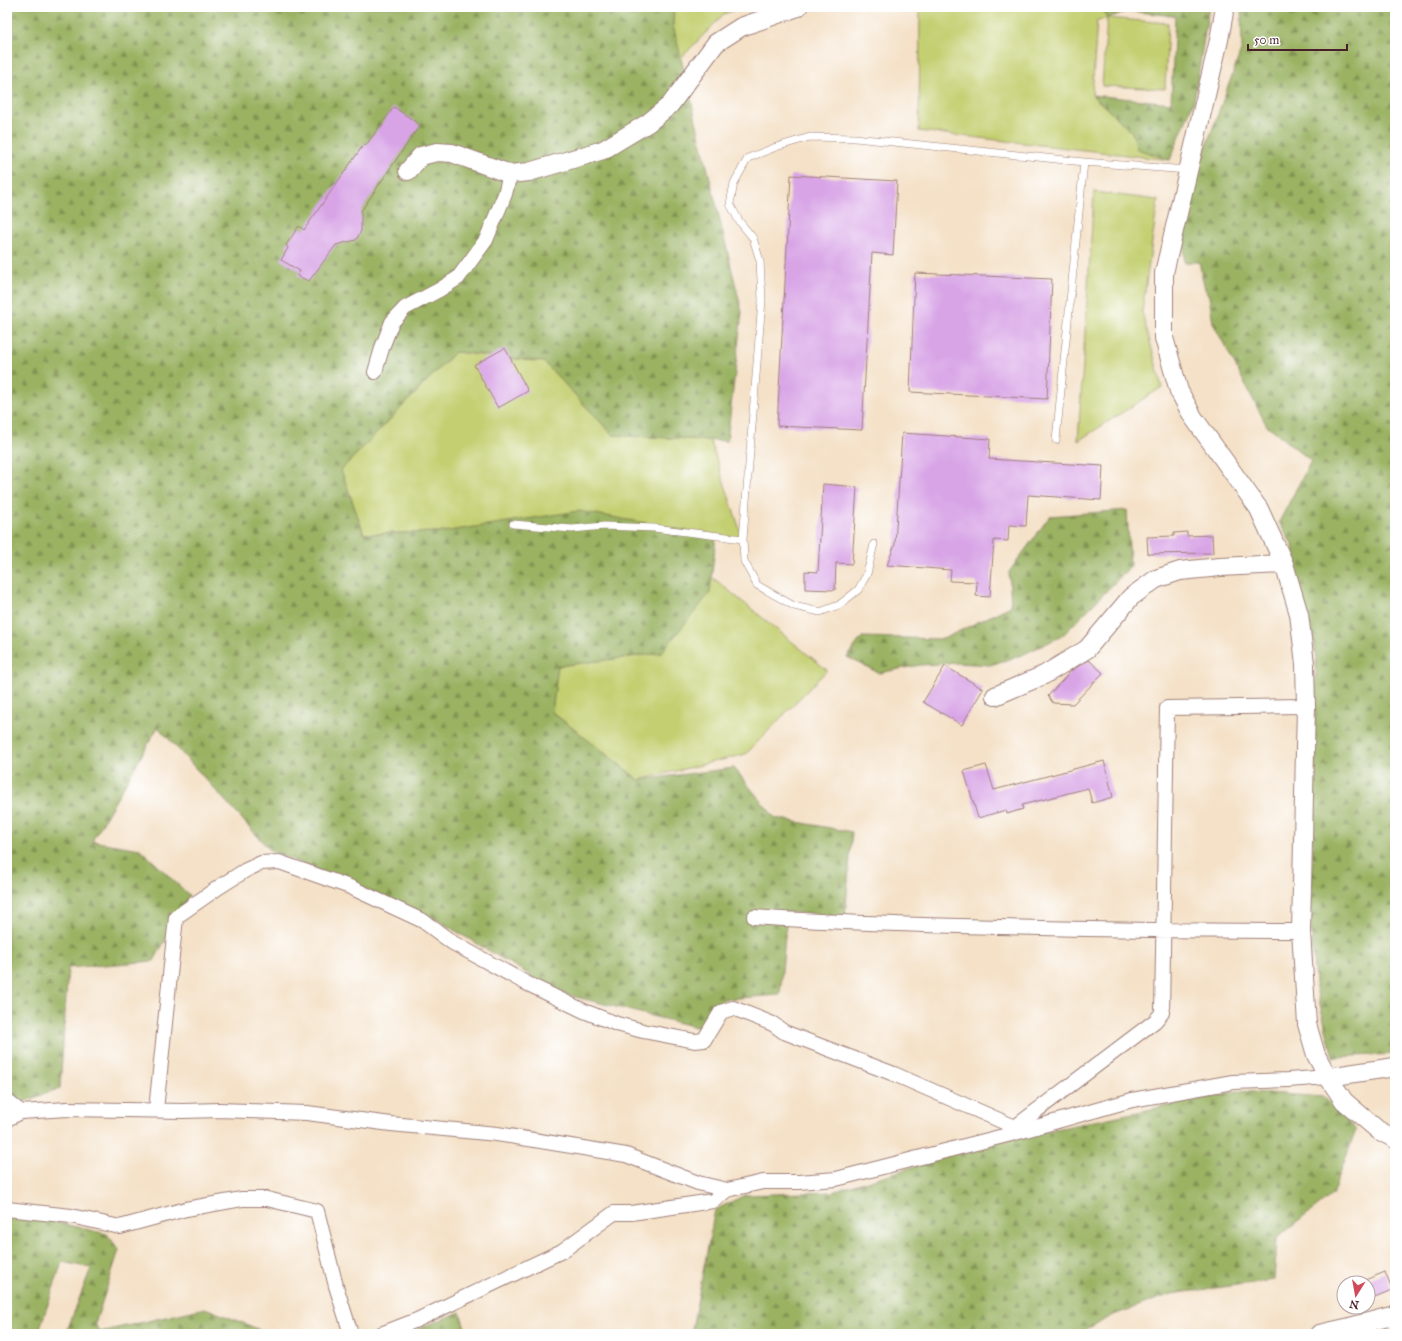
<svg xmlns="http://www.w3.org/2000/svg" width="1402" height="1341" font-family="'IM FELL Great Primer',serif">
  <defs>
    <pattern id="forest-firs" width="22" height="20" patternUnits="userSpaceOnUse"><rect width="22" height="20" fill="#9ab262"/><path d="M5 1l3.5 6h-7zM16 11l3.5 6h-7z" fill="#809051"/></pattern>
  </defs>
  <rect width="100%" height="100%" fill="#fff"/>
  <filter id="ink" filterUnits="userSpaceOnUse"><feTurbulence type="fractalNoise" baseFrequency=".025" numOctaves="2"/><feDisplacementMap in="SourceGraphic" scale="8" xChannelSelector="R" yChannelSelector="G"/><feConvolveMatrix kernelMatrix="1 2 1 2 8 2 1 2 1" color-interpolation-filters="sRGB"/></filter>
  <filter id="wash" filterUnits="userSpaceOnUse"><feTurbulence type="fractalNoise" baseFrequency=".012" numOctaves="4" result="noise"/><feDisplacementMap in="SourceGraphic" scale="16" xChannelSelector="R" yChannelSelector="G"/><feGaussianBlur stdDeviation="0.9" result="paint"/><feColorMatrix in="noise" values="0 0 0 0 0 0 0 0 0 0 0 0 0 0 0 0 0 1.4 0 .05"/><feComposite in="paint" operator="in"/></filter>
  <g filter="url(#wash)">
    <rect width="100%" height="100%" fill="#f4e1c7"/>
    <path fill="#c3cf70" stroke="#86774e" d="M669,7H743L724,14L681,58L668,10Z
      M920,7H1102L1107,18L1168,23L1165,89L1102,86L1107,19L1097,20L1092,95L1170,160L919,131Z
      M1094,192L1158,200L1142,312L1162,387L1078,441Z
      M455,352L544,362L613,435L710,440L743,539L442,532L364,534L341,470Z
      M712,577L827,670L746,754L639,780L552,712L557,666L660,653Z"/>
    <path fill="url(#forest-firs)" stroke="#726846" d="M7,7H674L673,25L742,312L727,441L613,435L544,362L455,352L341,470L364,534L442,532L579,511L716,536L710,593L661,653L558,666L552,712L639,780L734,768L775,818L852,832L845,918L787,912L780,995L724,999L718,1004L700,1028L560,993L427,914L271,851L158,727L92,841L140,849L189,895L154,961L68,968L60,1088L7,1108Z
      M1102,7H1209L1194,101L1170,160L1137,149L1132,132L1092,95L1171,103L1175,16L1129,11L1107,18Z
      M1241,7H1395V1054L1333,1057L1315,984L1311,925L1316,659L1313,634L1301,594L1293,546L1279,522L1311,461L1272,429L1267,426L1213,323L1209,296L1205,289L1199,262H1184V238L1203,155L1242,48Z
      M1127,510L1130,567L1062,636L1022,655L990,665L958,663L920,665L879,673L847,657L862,637L943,639L1011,606L1009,572L1050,516Z
      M1238,1091L1324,1097L1356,1130L1332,1195L1277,1238L1274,1280L1171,1294L1111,1316L1077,1334H691L715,1210L745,1195L832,1192L989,1143Z
      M7,1216L38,1218L107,1234L119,1250L95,1324L100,1332L205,1308L258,1329L266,1334H69L68,1328L91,1268L62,1262L38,1334H7Z
      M460,1312L467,1334H406Z"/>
    <g id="blocks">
      <path fill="#d8a4e6" d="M394,107L420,125L361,211V231L356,240L336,245L309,281L297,276L300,271L281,260L288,248L286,245L299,226L304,230L364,144L366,145Z
        M791,175L897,181L893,255L872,253L862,430L777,426Z
        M915,273L1052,279L1047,399L910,392Z
        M505,348L528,391L498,408L474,365Z
        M902,433L990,439L989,459L1103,466L1101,500L1028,495L1026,526L1009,525L1008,541L994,540L990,597L976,596L977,582L950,581L951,570L887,565L895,544Z
        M823,484L857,487L852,564L836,563L835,590L805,589V571L818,572Z
        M1187,532V536L1212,535L1213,553L1148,554L1147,537L1174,536V533Z
        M1089,660L1103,673L1073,704L1053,703L1048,696L1072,670Z
        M945,666L983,689L962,725L923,702Z
        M1104,761L1113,797L1092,803L1088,788L1022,805L1023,809L1007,814L1006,810L978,818L964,771L986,765L994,790Z
        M1385,1272L1392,1290L1372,1298L1368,1288V1283H1366L1365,1280Z"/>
    </g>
  </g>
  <g filter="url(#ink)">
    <use href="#blocks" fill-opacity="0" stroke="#9f8079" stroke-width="1"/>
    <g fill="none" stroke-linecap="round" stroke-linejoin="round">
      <defs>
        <path id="service" d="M1056,440L1084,162
          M513,524L572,529L604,526L654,528L743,539
          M874,544L867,574L858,590L839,605L820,612L794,606L757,585L744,561L743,539L762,300L760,261L753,238L739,221L730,204L734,183L748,158L776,147L810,137L855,138L1084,162L1187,170"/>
        <path id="minor" d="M375,372L383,345L392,322L405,308L439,290L458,278L486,240L505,194L510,174
          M754,917C835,923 917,925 999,927C1100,930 1200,931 1301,931
          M7,1101L21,1112
          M156,1110L176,917L219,887L246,870L261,863L279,862L350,887L423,921L453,943L524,982L584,1011L617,1024L643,1031L695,1041L704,1040L721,1012L733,1008L773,1024L784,1032L894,1074L1015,1127
          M7,1119L21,1112L67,1109L183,1111L220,1110L307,1113L391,1124L497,1134L626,1155L698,1183L727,1190L763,1182H799L836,1179L1015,1133L1132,1100L1233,1082L1288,1080L1328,1077
          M1015,1133V1127L1155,1021L1162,1013L1167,708L1306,706
          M7,1209L71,1216L120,1227L186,1209L242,1199H267L317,1211L336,1286L351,1334
          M381,1334L417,1320L562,1251L614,1213H631L713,1201L727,1190"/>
        <path id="tertiary" d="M1225,7L1219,40L1164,273V338L1179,391L1193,417L1259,509L1284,564L1299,614L1305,664L1306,706L1301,931L1307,1024L1316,1055L1328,1077L1344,1101L1378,1130L1395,1139
          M408,171L421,156L437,152L452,153L510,174L529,172L603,150L648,123L670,105L716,43L741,27L798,7
          M995,696L1044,675L1087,649L1131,597L1156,579L1180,571L1220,567L1284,564
          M1328,1077L1395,1067
          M1319,1334L1350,1327L1395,1315"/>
      </defs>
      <use href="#service" stroke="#9f8079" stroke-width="8"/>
      <use href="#minor" stroke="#9f8079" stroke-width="16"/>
      <use href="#tertiary" stroke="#9f8079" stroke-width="20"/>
      <use href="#service" stroke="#fff" stroke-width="7"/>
      <use href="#minor" stroke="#fff" stroke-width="14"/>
      <use href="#tertiary" stroke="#fff" stroke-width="18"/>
    </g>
  </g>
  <rect width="1402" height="1341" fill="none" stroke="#fff" stroke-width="24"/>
  <g transform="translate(1356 1295) rotate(191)"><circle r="19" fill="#ffffff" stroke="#b7a5aa"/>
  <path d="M0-3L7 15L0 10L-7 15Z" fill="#d1495b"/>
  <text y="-6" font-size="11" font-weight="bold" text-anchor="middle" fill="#4a1f2b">N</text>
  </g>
  <path d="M1248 44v6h99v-6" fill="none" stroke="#4a1f2b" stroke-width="2"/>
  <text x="1254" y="44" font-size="12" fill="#4a1f2b" stroke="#ffffff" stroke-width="3" paint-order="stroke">50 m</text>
</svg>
